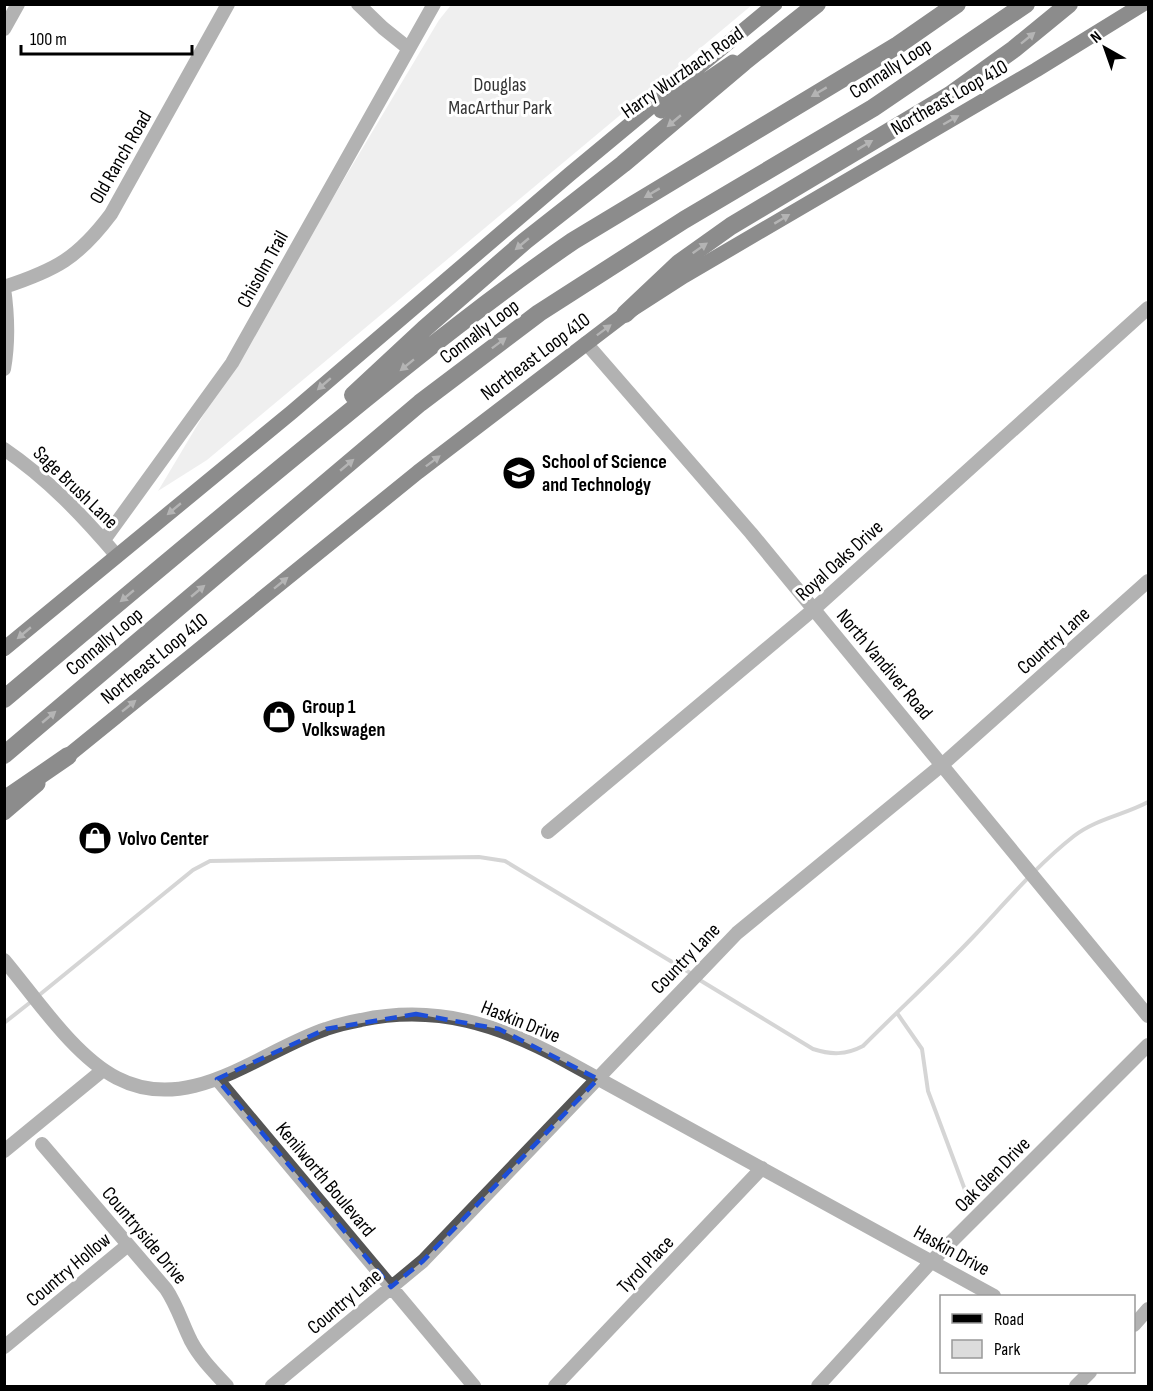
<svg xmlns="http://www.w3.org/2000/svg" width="1153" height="1391" font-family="'Sofia Sans Condensed',sans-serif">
  <rect width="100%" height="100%" fill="#fff"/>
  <path fill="#dcdcdc" d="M451,5H752L207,460L158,491L439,20Z"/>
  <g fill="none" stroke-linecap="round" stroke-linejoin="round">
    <path stroke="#a3a3a3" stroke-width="4" d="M698,979L813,1049C831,1055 846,1055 863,1046C900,1009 938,974 974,936C1006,902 1037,865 1074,836C1096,819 1124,815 1148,802
      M38,996L193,870L210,861L479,857L505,861L692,974
      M897,1013L922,1049L928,1091L968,1198
      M4,1023L32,1001"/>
    <path stroke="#555" stroke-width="14" d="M358,4L383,28L408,48
      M4,29L18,4
      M4,287C56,270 78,258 111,214L228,4
      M4,288C8,316 9,341 4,369
      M586,343L751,533L1148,1016
      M4,449C48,479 83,516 117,556
      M104,540L232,363L434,4
      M548,832L814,609L1148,308
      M4,960C36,998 74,1056 117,1078C190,1116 260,1051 326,1029C337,1025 350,1022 361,1020C437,1004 500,1025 566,1061L994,1296
      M217,1079L474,1386
      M42,1144L166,1289C177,1305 182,1323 191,1341C200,1358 214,1372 227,1386
      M4,1151L103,1070
      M1134,1325L1148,1309
      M4,1347L128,1245
      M272,1386L423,1261L737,933L943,764L1148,581
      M555,1386L762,1168
      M818,1386L931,1262L1148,1045
      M1076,1386L1090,1372"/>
    <path stroke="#000" stroke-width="15" d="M661,111L733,62
      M4,649L292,412L570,174L775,4
      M59,763L418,472L625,314L684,276L1036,70L1143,4
      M4,813L38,784"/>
    <path stroke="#000" stroke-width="18" d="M625,314L679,263L731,226L950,95L1014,49L1069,4
      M353,395L424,329L525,241L623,164L744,62L817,4
      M4,699C117,604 228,510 343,417C418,356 493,296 573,241L898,45L957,4
      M4,755L420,403L539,313L684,220L873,108L1026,4
      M4,800L68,756"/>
  </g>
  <defs><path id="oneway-solid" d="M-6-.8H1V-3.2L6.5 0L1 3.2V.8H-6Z" transform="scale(1.5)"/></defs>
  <g fill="#595959">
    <use href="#oneway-solid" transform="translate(1028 38) rotate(-39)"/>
    <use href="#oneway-solid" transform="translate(819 92) rotate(149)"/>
    <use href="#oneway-solid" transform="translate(951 120) rotate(-30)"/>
    <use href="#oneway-solid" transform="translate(674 121) rotate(140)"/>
    <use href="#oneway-solid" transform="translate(865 145) rotate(-31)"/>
    <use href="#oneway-solid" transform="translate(652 193) rotate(149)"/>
    <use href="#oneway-solid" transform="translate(782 219) rotate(-31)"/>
    <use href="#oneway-solid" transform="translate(522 244) rotate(140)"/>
    <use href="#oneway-solid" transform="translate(700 248) rotate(-35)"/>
    <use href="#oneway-solid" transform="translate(604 330) rotate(-37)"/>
    <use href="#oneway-solid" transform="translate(499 343) rotate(-37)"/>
    <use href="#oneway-solid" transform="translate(407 365) rotate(141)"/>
    <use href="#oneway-solid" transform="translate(324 384) rotate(139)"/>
    <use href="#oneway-solid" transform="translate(433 461) rotate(-37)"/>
    <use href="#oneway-solid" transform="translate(347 465) rotate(-40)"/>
    <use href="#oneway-solid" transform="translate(174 509) rotate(140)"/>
    <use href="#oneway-solid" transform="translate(281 583) rotate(-39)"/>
    <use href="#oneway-solid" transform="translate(198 591) rotate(-40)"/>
    <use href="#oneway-solid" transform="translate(127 596) rotate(140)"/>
    <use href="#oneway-solid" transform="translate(24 633) rotate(140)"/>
    <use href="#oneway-solid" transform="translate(129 706) rotate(-39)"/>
    <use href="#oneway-solid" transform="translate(49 717) rotate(-40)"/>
  </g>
  <path d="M0 0H1153V1391H0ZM416,1014L499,1029L598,1079L423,1261L391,1287L217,1079L326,1029Z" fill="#fff" fill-opacity=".55" fill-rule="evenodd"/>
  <path fill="none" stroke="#1d4ed8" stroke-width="4.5" stroke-dasharray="12 8" stroke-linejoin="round" d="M416,1014L499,1029L598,1079L423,1261L391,1287L217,1079L326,1029Z"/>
  <defs>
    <symbol id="school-disc" viewBox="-11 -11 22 22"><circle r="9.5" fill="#000" stroke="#fff"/><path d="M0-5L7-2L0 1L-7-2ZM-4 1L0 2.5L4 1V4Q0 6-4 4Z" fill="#fff"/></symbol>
    <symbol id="shop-disc" viewBox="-11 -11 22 22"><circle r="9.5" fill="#000" stroke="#fff"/><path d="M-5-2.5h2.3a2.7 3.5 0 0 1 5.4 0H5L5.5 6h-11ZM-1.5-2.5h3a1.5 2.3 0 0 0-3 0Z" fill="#fff"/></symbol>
  </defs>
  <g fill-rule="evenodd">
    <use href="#school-disc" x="500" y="454" width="38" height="38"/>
    <use href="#shop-disc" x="260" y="698" width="38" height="38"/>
    <use href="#shop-disc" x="76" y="819" width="38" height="38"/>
  </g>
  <g text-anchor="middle" stroke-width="6" stroke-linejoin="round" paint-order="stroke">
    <g font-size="20" fill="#000" stroke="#fff">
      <text transform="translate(890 68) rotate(-33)" y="7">Connally Loop</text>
      <text transform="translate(682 72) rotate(-35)" y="7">Harry Wurzbach Road</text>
      <text transform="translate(949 97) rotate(-30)" y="7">Northeast Loop 410</text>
      <text transform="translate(120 157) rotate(-60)" y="7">Old Ranch Road</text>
      <text transform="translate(262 269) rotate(-61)" y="7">Chisolm Trail</text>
      <text transform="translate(479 331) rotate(-37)" y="7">Connally Loop</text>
      <text transform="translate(535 356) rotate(-37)" y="7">Northeast Loop 410</text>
      <text transform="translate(76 487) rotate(44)" y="7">Sage Brush Lane</text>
      <text transform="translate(839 560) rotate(-42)" y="7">Royal Oaks Drive</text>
      <text transform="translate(1053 640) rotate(-42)" y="7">Country Lane</text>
      <text transform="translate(104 641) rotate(-40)" y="7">Connally Loop</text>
      <text transform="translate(154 658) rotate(-39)" y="7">Northeast Loop 410</text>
      <text transform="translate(885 664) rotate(50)" y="7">North Vandiver Road</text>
      <text transform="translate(685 958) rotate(-46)" y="7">Country Lane</text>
      <text transform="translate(521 1021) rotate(22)" y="7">Haskin Drive</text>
      <text transform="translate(992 1174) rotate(-45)" y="7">Oak Glen Drive</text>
      <text transform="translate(326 1179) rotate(50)" y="7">Kenilworth Boulevard</text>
      <text transform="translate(145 1235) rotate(50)" y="7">Countryside Drive</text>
      <text transform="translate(952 1250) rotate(29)" y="7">Haskin Drive</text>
      <text transform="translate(645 1264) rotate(-46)" y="7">Tyrol Place</text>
      <text transform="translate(68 1269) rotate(-40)" y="7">Country Hollow</text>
      <text transform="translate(344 1301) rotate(-40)" y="7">Country Lane</text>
    </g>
    <g font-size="20" fill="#333" stroke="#fff">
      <text x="500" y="91">Douglas<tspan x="500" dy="23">MacArthur Park</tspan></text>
    </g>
    <g font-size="20" font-weight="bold" fill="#000" stroke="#fff" text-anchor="start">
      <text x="542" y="468">School of Science<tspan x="542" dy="23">and Technology</tspan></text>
      <text x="302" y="713">Group 1<tspan x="302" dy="23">Volkswagen</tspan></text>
      <text x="118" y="845">Volvo Center</text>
    </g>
  </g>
  <rect width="1153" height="1391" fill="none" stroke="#000000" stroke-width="12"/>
  <rect x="940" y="1295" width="195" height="78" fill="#ffffff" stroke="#999999" stroke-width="1.5"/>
  <rect x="952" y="1314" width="30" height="9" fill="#000000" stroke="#999999" stroke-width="1.5"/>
  <text x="994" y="1325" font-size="18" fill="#000000">Road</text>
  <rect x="952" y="1340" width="30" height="18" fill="#dcdcdc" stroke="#999999" stroke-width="1.5"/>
  <text x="994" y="1355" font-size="18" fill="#000000">Park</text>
  <g transform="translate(1105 48) rotate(320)" stroke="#ffffff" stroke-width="4.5" paint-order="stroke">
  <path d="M0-4.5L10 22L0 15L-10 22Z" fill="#000000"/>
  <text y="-9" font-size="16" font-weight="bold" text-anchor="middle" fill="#000000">N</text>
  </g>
  <path d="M21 45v9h171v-9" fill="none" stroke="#000000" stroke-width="3"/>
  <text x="30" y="45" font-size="18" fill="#000000" stroke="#ffffff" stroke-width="4.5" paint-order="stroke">100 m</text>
</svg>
